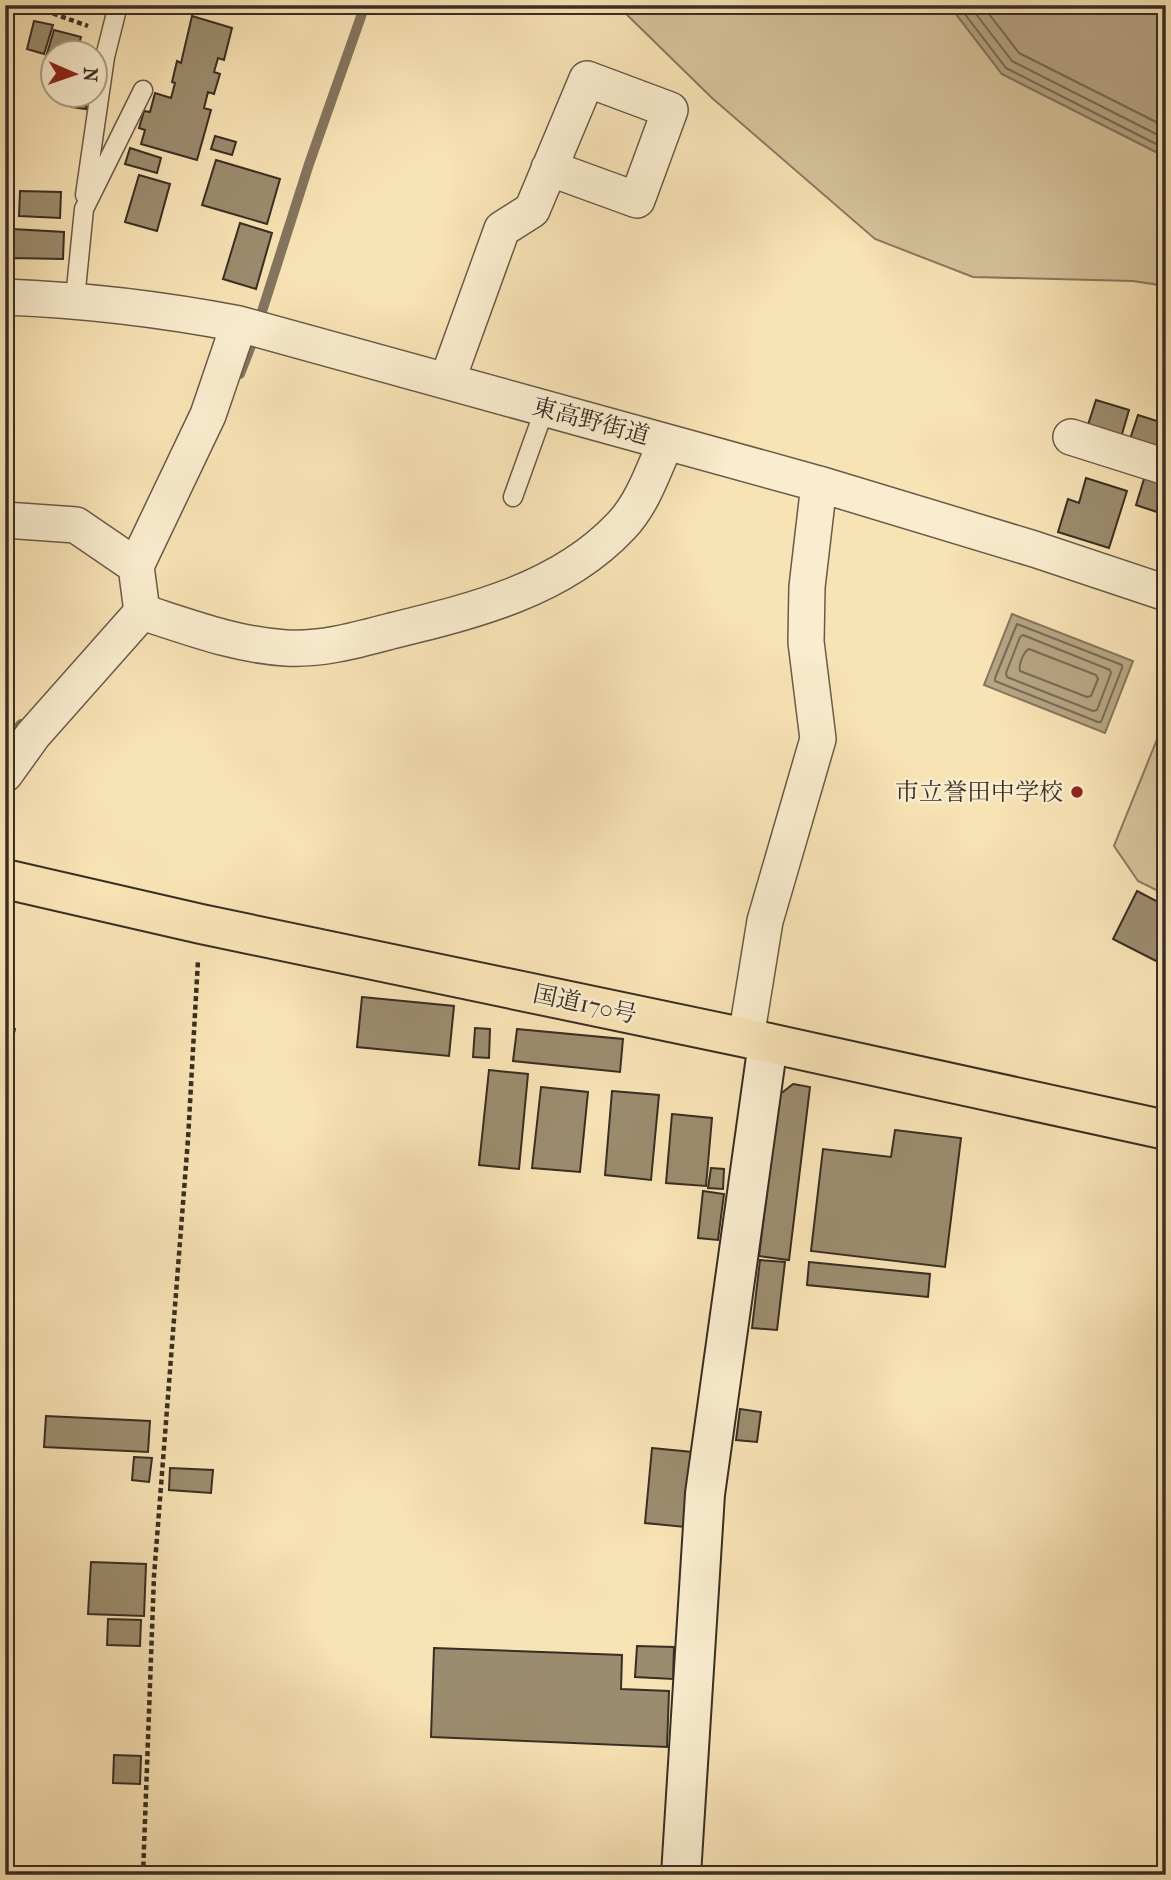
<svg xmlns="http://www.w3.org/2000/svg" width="1171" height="1880" font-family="'IM FELL French Canon','Noto Serif JP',serif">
  <rect width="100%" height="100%" fill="#f8e3b5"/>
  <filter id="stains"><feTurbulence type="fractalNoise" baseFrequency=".00286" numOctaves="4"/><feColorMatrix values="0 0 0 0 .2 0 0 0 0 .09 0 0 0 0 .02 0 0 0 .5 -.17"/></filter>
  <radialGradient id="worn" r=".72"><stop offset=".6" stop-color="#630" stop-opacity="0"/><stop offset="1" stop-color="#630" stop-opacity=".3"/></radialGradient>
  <path fill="#d7c49c" stroke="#887960" stroke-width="2" d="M617,5H949L1002,74L1166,157V286L1133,281L973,277L875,239L712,98Z
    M1166,717V895L1138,881L1114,846Z"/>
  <path fill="#b7a584" stroke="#84755e" stroke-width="2" d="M949,5H1166V157L1002,74Z
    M1012,614L1133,661L1105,733L984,685Z"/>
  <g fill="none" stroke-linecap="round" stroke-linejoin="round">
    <path stroke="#786a54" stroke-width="2" d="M958,5L1006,68L1166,149
      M969,5L1012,61L1166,139
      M982,5L1019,53L1166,127
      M1017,624L1122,665V668L1101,722H1098L995,681V678Z
      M1023,635L1110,670L1111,673L1097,710L1093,711L1007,677L1006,673L1020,637Z
      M1029,649L1096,675L1098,679L1091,696L1087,697L1020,671C1018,665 1024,651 1029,649Z"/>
    <path stroke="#84755e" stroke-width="10" d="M240,374L251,346L309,164L365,5
      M5,742L21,724"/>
  </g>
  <path fill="#9c8c6f" stroke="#382e24" stroke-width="2" d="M192,16L232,28L224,60L218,58L214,72L220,74L214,94L208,92L204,108L211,110L197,160L141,144L145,130L139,128L144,111L150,112L155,93L171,98L175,83L172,82L177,61L181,63Z
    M34,21L53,25L44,54L27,49Z
    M54,30L81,37L77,52H52V62L45,60Z
    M72,94H87L86,109L71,107Z
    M215,136L236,142L232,155L211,149Z
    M130,148L161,158L157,173L125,164Z
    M216,160L280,179L267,224L202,205Z
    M139,175L170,184L157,231L125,222Z
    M20,191L61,192L60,218L19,216Z
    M5,222L13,223V229L64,232L63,259L12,258L11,275L5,274Z
    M240,223L272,233L256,289L223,279Z
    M1096,400L1129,410L1120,441L1086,431Z
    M1138,415L1166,424L1159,452L1129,442Z
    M1147,469L1166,475V515L1136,505Z
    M1086,478L1127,491L1109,548L1058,532L1068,499L1079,503Z
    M1137,891L1166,906V966L1113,939Z
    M362,997L454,1006L449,1056L357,1047Z
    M5,1027L15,1029L5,1070Z
    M475,1028L490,1029L489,1058L473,1057Z
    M517,1029L623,1039L620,1072L513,1061Z
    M489,1070L528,1074L519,1169L479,1165Z
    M793,1084L810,1087L789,1260L759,1256L779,1095Z
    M541,1087L588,1092L580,1172L532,1168Z
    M612,1091L659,1095L651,1180L605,1175Z
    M672,1114L712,1118L706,1186L666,1183Z
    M895,1130L961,1138L945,1267L811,1251L823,1149L891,1157Z
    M711,1168L724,1169L723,1189L708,1188Z
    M703,1191L724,1194L718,1240L698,1238Z
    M760,1260L785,1262L777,1330L752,1328Z
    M809,1262L930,1274L928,1297L807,1285Z
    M740,1409L761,1412L757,1442L736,1440Z
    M46,1416L150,1421L148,1452L44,1447Z
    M652,1448L692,1452L685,1527L645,1523Z
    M134,1457L152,1458L149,1482L132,1480Z
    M170,1468L213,1470L211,1493L169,1490Z
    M91,1562L146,1564L144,1616L88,1614Z
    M108,1619L141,1620L140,1646L107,1645Z
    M637,1646L674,1647L673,1679L635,1677Z
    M434,1648L622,1655L621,1689L669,1691L667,1747L431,1737Z
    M114,1755L141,1756L140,1784L113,1783Z"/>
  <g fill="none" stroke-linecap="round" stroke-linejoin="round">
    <defs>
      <path id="lane" d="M85,195L105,57L118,5
        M75,299L84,209L143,90
        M513,497L545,408"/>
      <path id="street" d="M5,297C84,300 161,309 239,324L819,484L1034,549L1166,593
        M447,381L502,229L532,210L587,79L670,110L637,200L549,168
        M1071,437L1166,467
        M5,520L76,525L136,566L142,612C189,627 236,645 286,648C322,650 357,640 391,631C473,611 561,590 621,526C643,503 653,471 666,442
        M136,566L208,415L239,324
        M5,774L33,735L142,612
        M746,1038L765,921L818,739L806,642L807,587L819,484"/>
      <path id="secondary" d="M681,1875L705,1494L768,1043"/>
      <path id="highway" d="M5,879L201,924L746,1038L1166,1130"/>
    </defs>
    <use href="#lane" stroke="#685b48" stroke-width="21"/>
    <use href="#street" stroke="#685b48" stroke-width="38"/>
    <use href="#secondary" stroke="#382e24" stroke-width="42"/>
    <use href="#highway" stroke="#382e24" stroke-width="42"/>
    <path stroke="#382e24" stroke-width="4.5" stroke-dasharray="5 3.5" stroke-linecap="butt" d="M29,5L88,26
      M143,1875L154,1576L188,1139L198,960"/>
    <use href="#lane" stroke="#faedcf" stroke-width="18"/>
    <use href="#street" stroke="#faedcf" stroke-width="35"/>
    <use href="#secondary" stroke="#faedcf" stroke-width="38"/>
    <use href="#highway" stroke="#f8e3b5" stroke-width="38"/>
  </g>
  <circle fill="#8f2418" stroke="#faedcf" stroke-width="2.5" cx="1077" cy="792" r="7"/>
  <g text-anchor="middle" stroke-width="5" stroke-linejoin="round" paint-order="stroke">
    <g font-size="24" fill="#382e24" stroke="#faedcf">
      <text transform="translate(591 421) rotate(15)" y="8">東高野街道</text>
      <text transform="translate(585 1004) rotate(12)" y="8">国道170号</text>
    </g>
    <g font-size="24" fill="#382e24" stroke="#faedcf" text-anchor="end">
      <text x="1063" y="800">市立誉田中学校</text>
    </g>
  </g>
  <rect width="1171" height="1880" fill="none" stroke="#f8e3b5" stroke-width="28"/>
  <rect x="7" y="7" width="1157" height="1866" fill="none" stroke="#382e24" stroke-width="3.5"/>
  <rect x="14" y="14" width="1143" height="1852" fill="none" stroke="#382e24" stroke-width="2"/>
  <g transform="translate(74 74) rotate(92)"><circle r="33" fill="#faedcf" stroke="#aca18b" stroke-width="2"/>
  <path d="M0-5L12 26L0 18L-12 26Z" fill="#8f2418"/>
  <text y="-10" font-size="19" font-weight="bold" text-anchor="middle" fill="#382e24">N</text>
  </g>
  <rect width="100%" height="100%" filter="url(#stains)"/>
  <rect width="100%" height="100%" fill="url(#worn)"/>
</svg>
